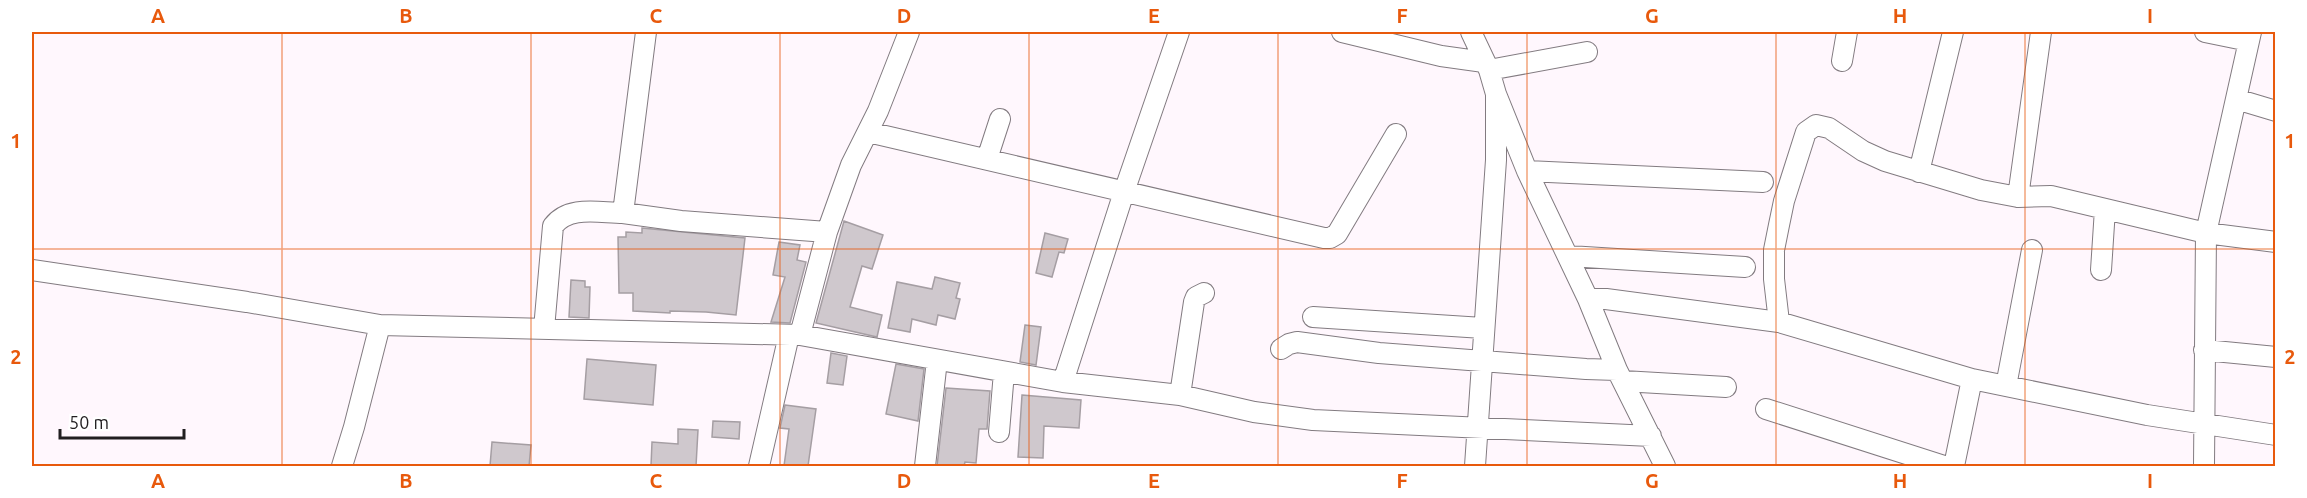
<svg xmlns="http://www.w3.org/2000/svg" width="2307" height="498" font-family="Ubuntu,sans-serif">
  <rect width="100%" height="100%" fill="#fff7fd"/>
  <path fill="#cfc8cd" stroke="#a59ea3" stroke-width="1.5" d="M844,221L883,235L872,269L862,266L850,307L882,315L877,337L816,323Z
    M642,228L745,238L736,315L706,312L670,311V313L633,311V293H619L618,237H626V232L642,233Z
    M1045,233L1068,239L1064,253L1059,252L1052,277L1036,273Z
    M779,242L800,245L797,260L806,262L790,323L771,322L785,277L773,275Z
    M935,277L960,283L956,298L960,299L955,319L938,315L936,325L912,319L910,332L888,328L897,282L932,289Z
    M571,280L585,281V287H590L589,318L569,317Z
    M1025,325L1041,327L1036,365L1020,362Z
    M831,353L847,356L843,385L827,383Z
    M587,359L656,365L653,405L584,399Z
    M896,364L924,369L918,421L886,414Z
    M946,388L990,391L987,429H979L976,463L965,462L964,466H937Z
    M1022,395L1081,400L1079,428L1044,426L1043,458L1018,457Z
    M785,405L816,409L808,466H784L789,429L780,428Z
    M713,421L740,422L739,439L712,437Z
    M678,429L698,430L696,466H651L652,442L678,444Z
    M492,442L531,445L529,466H490Z"/>
  <g fill="none" stroke-linecap="round" stroke-linejoin="round">
    <defs>
      <path id="minor" d="M1342,32L1441,56L1484,62
        M1471,32L1489,70L1496,94V160L1475,466
        M2205,32L2249,41
        M1842,61L1847,32
        M1489,70L1587,52
        M1496,94L1527,171L1588,299H1606L1779,322L1972,379L2147,415L2276,435
        M2236,99L2276,111
        M868,132L1324,238H1330L1337,234L1396,134
        M987,159L1000,119
        M1527,171L1763,182
        M1919,172L1953,32
        M2018,197L2041,32
        M623,213L681,221L827,232
        M1569,256L1745,267
        M32,270L247,302L380,325L800,335L1063,382L1124,192L1179,32
        M2101,270L2105,209
        M1588,299L1617,370L1665,466
        M1313,317L1483,328
        M1779,322L1774,279V250L1779,225L1784,201L1806,132L1816,125L1829,128L1863,151L1885,161L1981,190L2018,197L2051,196L2206,233L2276,242
        M544,329L553,226C569,205 599,213 623,213L646,32
        M800,335L827,232L851,165L878,111L909,32
        M1281,349L1289,344L1297,342L1379,353L1586,369L1617,370
        M2204,350L2276,357
        M1623,381L1726,387
        M1063,382L1180,395L1254,412L1313,420L1651,436
        M2006,386L2032,250
        M1180,395L1194,302L1196,297L1204,293
        M1766,409L1944,466
        M999,432L1004,372
        M342,466L354,427L380,325
        M759,466L789,335
        M925,466L937,360
        M1954,466L1972,379
        M2204,466L2206,233L2251,32"/>
    </defs>
    <use href="#minor" stroke="#827b80" stroke-width="22"/>
    <use href="#minor" stroke="#fff" stroke-width="20"/>
  </g>
  <path fill="none" stroke="#e8590c" stroke-width="1.5" stroke-opacity="0.55" d="M282,32V466M531,32V466M780,32V466M1029,32V466M1278,32V466M1527,32V466M1776,32V466M2025,32V466M32,249H2276"/>
  <rect width="2307" height="498" fill="none" stroke="#ffffff" stroke-width="66"/>
  <path d="M60 429v9h124v-9" fill="none" stroke="#211e20" stroke-width="3"/>
  <text x="69" y="429" font-size="18" fill="#211e20" stroke="#ffffff" stroke-width="4.5" paint-order="stroke">50 m</text>
  <rect x="33" y="33" width="2241" height="432" fill="none" stroke="#e8590c" stroke-width="2"/>
  <g font-size="20" text-anchor="middle" font-weight="bold" fill="#e8590c">
    <text x="158" y="23">A</text>
    <text x="406" y="23">B</text>
    <text x="656" y="23">C</text>
    <text x="904" y="23">D</text>
    <text x="1154" y="23">E</text>
    <text x="1402" y="23">F</text>
    <text x="1652" y="23">G</text>
    <text x="1900" y="23">H</text>
    <text x="2150" y="23">I</text>
    <text x="16" y="148">1</text>
    <text x="2290" y="148">1</text>
    <text x="16" y="364">2</text>
    <text x="2290" y="364">2</text>
    <text x="158" y="488">A</text>
    <text x="406" y="488">B</text>
    <text x="656" y="488">C</text>
    <text x="904" y="488">D</text>
    <text x="1154" y="488">E</text>
    <text x="1402" y="488">F</text>
    <text x="1652" y="488">G</text>
    <text x="1900" y="488">H</text>
    <text x="2150" y="488">I</text>
  </g>
</svg>
